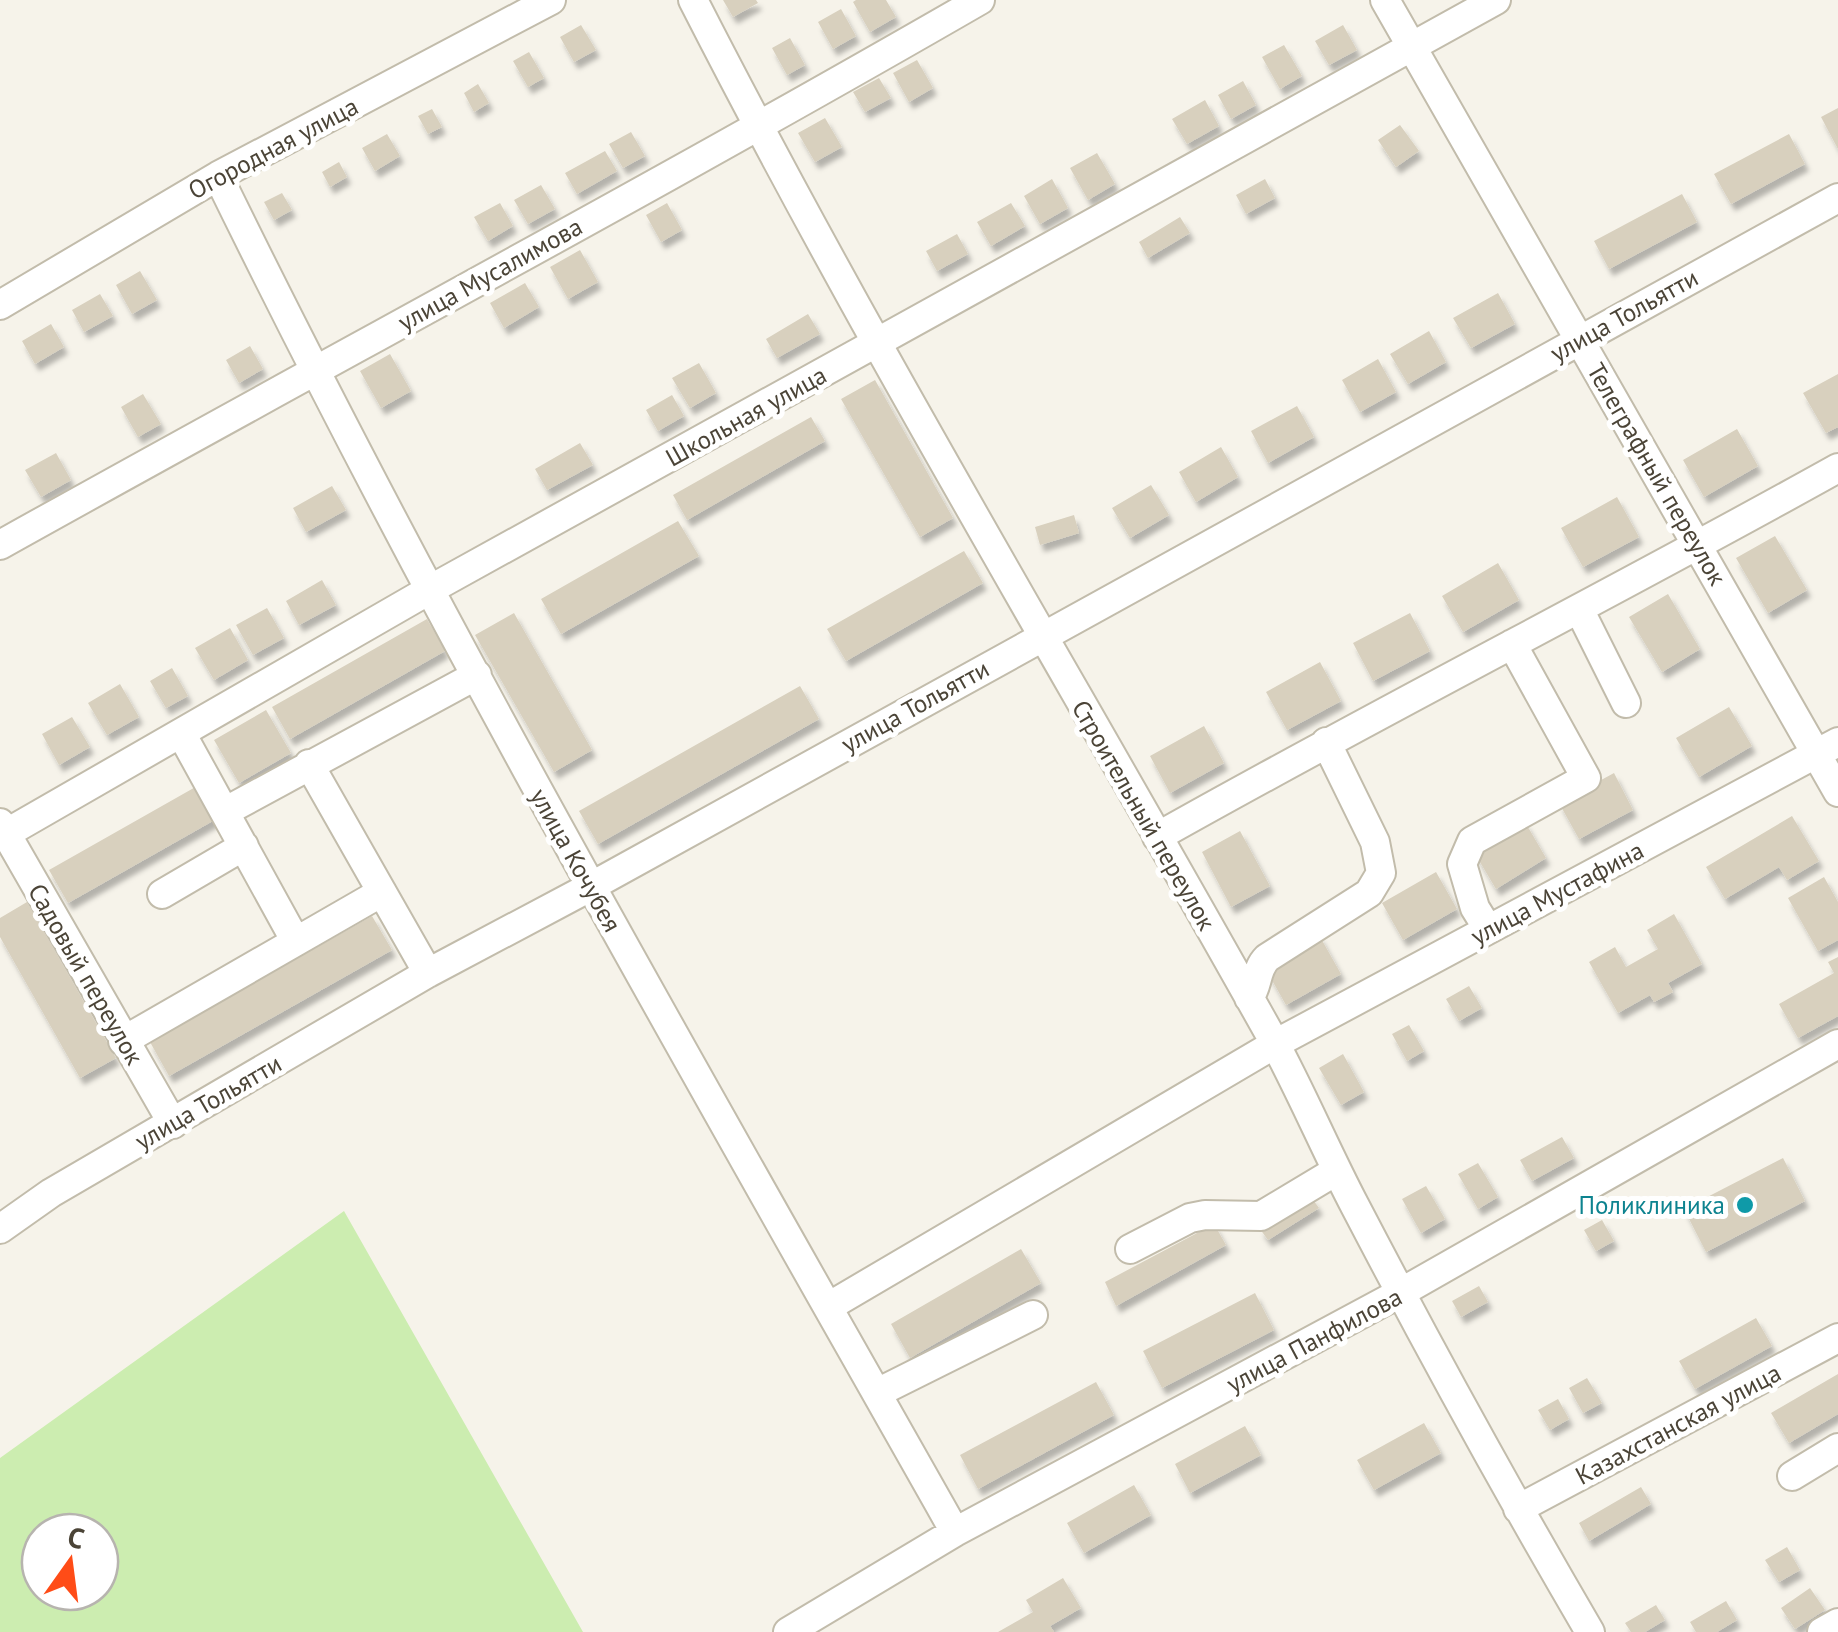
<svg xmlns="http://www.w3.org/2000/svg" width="1838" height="1632" font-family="'PT Sans',sans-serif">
  <defs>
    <filter id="shadow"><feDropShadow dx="4" dy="7" stdDeviation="2.5" flood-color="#0004"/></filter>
  </defs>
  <rect width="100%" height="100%" fill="#f6f3ea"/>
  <path fill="#ccedb0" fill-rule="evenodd" d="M344,1211L583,1632H0V1458ZM40,1532H100V1592H40Z"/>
  <path fill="#d8d0be" filter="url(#shadow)" d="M723,0H756L758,3L733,17Z
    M856,0H886L896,17L870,32L853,2Z
    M841,9L856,36L833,49L818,22Z
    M581,25L596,50L574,62L560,37Z
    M1343,25L1357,50L1329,65L1315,41Z
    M790,38L805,65L787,75L772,48Z
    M1284,45L1302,76L1280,89L1262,57Z
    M529,52L544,78L528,87L513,61Z
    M917,60L933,88L909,102L893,73Z
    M879,78L891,98L865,112L853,92Z
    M1243,81L1256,105L1231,119L1218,95Z
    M478,84L489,103L474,112L464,93Z
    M1205,100L1219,126L1187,144L1172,119Z
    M1838,108V149L1821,117Z
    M432,109L442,127L428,134L418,116Z
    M825,118L842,147L815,162L798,133Z
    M1400,125L1419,151L1396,167L1378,140Z
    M631,132L645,156L623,168L609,144Z
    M387,134L400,156L375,171L362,148Z
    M1789,134L1805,164L1731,204L1714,174Z
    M605,151L617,171L577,194L565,173Z
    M1097,153L1115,184L1088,200L1070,168Z
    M339,162L347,177L330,187L322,172Z
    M1052,179L1068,208L1040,224L1024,196Z
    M1265,179L1275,198L1246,214L1236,195Z
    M541,185L555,209L528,224L514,200Z
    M282,193L292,210L274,220L264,202Z
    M1682,194L1697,222L1609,269L1594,241Z
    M500,203L513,226L488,241L474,217Z
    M667,203L682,230L661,242L646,215Z
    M1011,203L1025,226L991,246L977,222Z
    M1180,217L1190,233L1148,258L1139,242Z
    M957,234L968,254L937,271L926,251Z
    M580,250L598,282L568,299L550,267Z
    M140,271L157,300L132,314L116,285Z
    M525,283L539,307L504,328L490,303Z
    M1498,293L1515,324L1471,348L1453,318Z
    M100,294L113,316L84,332L72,310Z
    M808,314L820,334L777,358L766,339Z
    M51,324L64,347L35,364L22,341Z
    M1429,331L1446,362L1408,384L1390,354Z
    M250,346L263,369L239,383L226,360Z
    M390,354L411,391L381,408L360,371Z
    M1378,359L1396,392L1360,412L1342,380Z
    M699,363L716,393L690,408L672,378Z
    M1838,374V427L1826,433L1803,393Z
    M875,380L953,518L920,537L841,399Z
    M143,394L161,424L138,437L121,407Z
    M672,395L684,416L658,431L646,410Z
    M1297,406L1314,437L1268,463L1251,431Z
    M811,417L825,441L687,520L673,495Z
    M1737,429L1758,466L1704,497L1683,460Z
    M580,443L593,465L547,490L535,469Z
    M1221,447L1238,477L1196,502L1179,472Z
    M56,453L71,480L41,497L25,470Z
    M1151,485L1169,515L1130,538L1112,508Z
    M332,486L346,510L306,532L293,508Z
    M1617,497L1639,537L1583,567L1561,528Z
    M1074,515L1079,533L1040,545L1035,527Z
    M678,521L699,556L561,634L541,599Z
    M1775,536L1807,590L1768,613L1736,558Z
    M964,551L983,583L846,661L827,629Z
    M1498,563L1519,600L1463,632L1442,596Z
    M322,580L336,605L299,625L286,601Z
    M1668,594L1700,649L1662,672L1629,617Z
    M267,608L284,638L253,655L236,625Z
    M514,613L592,750L554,772L475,635Z
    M1410,613L1430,651L1373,681L1353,643Z
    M427,619L445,651L290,739L272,707Z
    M230,628L248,660L214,680L195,648Z
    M1320,662L1341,701L1287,730L1266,692Z
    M172,668L188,696L166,708L150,681Z
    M120,684L139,717L107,735L88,703Z
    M800,686L819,719L598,844L579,811Z
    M1729,707L1752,746L1699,777L1676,738Z
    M266,710L291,753L239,783L214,740Z
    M72,717L90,747L59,765L42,734Z
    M1204,726L1224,763L1170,793L1150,756Z
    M1614,773L1633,810L1579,839L1559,803Z
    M199,785L218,818L68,903L49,870Z
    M1792,816L1819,861L1787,880L1779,867L1725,899L1706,867Z
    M1525,822L1546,858L1496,889L1474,852Z
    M1240,831L1270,886L1231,907L1202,852Z
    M1436,872L1457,909L1403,940L1382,903Z
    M1824,877L1838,902V940L1818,951L1788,898Z
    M27,902L116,1058L80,1078L0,937V918Z
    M1674,914L1702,964L1668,983L1673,992L1654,1002L1650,995L1618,1013L1589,962L1615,947L1626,967L1658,949L1647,930Z
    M372,916L392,950L169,1076L150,1042Z
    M1319,935L1341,974L1286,1005L1264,966Z
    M1838,957V1016L1798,1038L1779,1004L1834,973L1828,962Z
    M1469,986L1482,1008L1459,1021L1446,999Z
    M1409,1025L1424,1051L1407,1061L1392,1034Z
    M1343,1054L1364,1092L1341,1105L1319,1068Z
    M1562,1137L1574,1158L1532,1181L1520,1160Z
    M1783,1158L1805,1201L1706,1252L1684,1209Z
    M1478,1163L1498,1197L1478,1209L1458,1174Z
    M1426,1186L1445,1219L1421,1233L1402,1199Z
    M1311,1197L1319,1208L1268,1240L1260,1229Z
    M1602,1220L1614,1241L1596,1251L1584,1230Z
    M1214,1224L1226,1245L1116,1306L1105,1282Z
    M1021,1249L1041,1283L910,1358L891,1324Z
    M1479,1286L1488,1302L1461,1317L1452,1301Z
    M1255,1293L1274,1330L1162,1388L1143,1351Z
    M1756,1318L1772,1346L1695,1389L1679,1361Z
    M1838,1374V1414L1789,1443L1771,1413Z
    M1587,1378L1602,1403L1583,1413L1569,1388Z
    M1096,1382L1114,1415L978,1489L960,1455Z
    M1558,1399L1569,1419L1550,1430L1538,1410Z
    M1424,1423L1441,1453L1374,1490L1357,1460Z
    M1245,1426L1261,1455L1190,1493L1175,1464Z
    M1134,1485L1151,1515L1084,1553L1067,1523Z
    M1641,1487L1651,1504L1589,1541L1579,1523Z
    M1787,1547L1800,1570L1779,1582L1765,1560Z
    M1063,1578L1081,1608L1050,1626L1054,1632H998L1033,1612L1026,1600Z
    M1810,1588L1825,1610L1795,1629L1781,1608Z
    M1726,1601L1737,1620L1717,1632H1696L1690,1622Z
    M1656,1605L1665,1620L1645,1632H1631L1625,1623Z"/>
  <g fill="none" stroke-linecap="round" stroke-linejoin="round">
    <defs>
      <path id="minor" d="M693,0C873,353 1079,692 1272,1038C1302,1093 1326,1151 1355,1206C1430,1350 1508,1492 1590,1632
        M1385,0L1838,792
        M218,176C444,639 702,1084 955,1532
        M0,305L218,176L551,0
        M0,545C326,363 656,187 980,0
        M1579,609L1626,703
        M181,733L295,940
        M309,764L428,973
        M226,811L477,675
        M0,823L173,1124
        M0,837L431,589L1496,0
        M1157,837C1382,710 1612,594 1838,468
        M162,894L244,846
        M1488,929L1475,908L1462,864L1472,841L1586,778L1512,644
        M1249,998C1259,985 1255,970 1267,958L1369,893L1381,873L1375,842L1326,742
        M123,1041L382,892
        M0,1229L51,1193L428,973L590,887L1838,198
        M1130,1249L1190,1218L1205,1215L1261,1216L1336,1171
        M828,1307L1275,1044L1838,742
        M877,1393L1033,1315
        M1792,1476L1838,1448
        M1518,1509L1838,1338
        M788,1632L955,1532L1400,1293L1838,1044
        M1822,1632L1838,1623"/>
    </defs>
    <use href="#minor" stroke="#c2bcab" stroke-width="32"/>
    <use href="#minor" stroke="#fff" stroke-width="28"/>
  </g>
  <circle fill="#0f9aa8" stroke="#fff" stroke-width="4" cx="1745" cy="1205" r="10"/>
  <g text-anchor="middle" stroke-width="10" stroke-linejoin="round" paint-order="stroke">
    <g font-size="25" fill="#4b4437" stroke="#fff">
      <text transform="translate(273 148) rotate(-28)" y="9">Огородная улица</text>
      <text transform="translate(490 274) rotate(-29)" y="9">улица Мусалимова</text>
      <text transform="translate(1624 315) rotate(-29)" y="9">улица Тольятти</text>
      <text transform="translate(746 416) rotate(-29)" y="9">Школьная улица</text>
      <text transform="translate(1657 474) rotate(60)" y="9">Телеграфный переулок</text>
      <text transform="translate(915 706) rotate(-29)" y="9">улица Тольятти</text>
      <text transform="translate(1144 815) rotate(60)" y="9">Строительный переулок</text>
      <text transform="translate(576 860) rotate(61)" y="9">улица Кочубея</text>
      <text transform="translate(1557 893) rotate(-28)" y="9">улица Мустафина</text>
      <text transform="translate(86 974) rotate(60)" y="9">Садовый переулок</text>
      <text transform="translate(208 1102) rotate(-30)" y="9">улица Тольятти</text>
      <text transform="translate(1314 1340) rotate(-28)" y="9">улица Панфилова</text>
      <text transform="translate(1678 1424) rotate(-28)" y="9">Казахстанская улица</text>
    </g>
    <g font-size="25" fill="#0d838f" stroke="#fff" text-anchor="end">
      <text x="1725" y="1214">Поликлиника</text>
    </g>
  </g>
  <g transform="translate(70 1562) rotate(14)"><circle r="48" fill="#ffffff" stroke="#b7b4af" stroke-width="2.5"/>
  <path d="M0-8L18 38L0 25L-18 38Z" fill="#ff4c17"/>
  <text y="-15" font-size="28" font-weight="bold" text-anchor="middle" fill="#4b4437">С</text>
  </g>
</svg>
